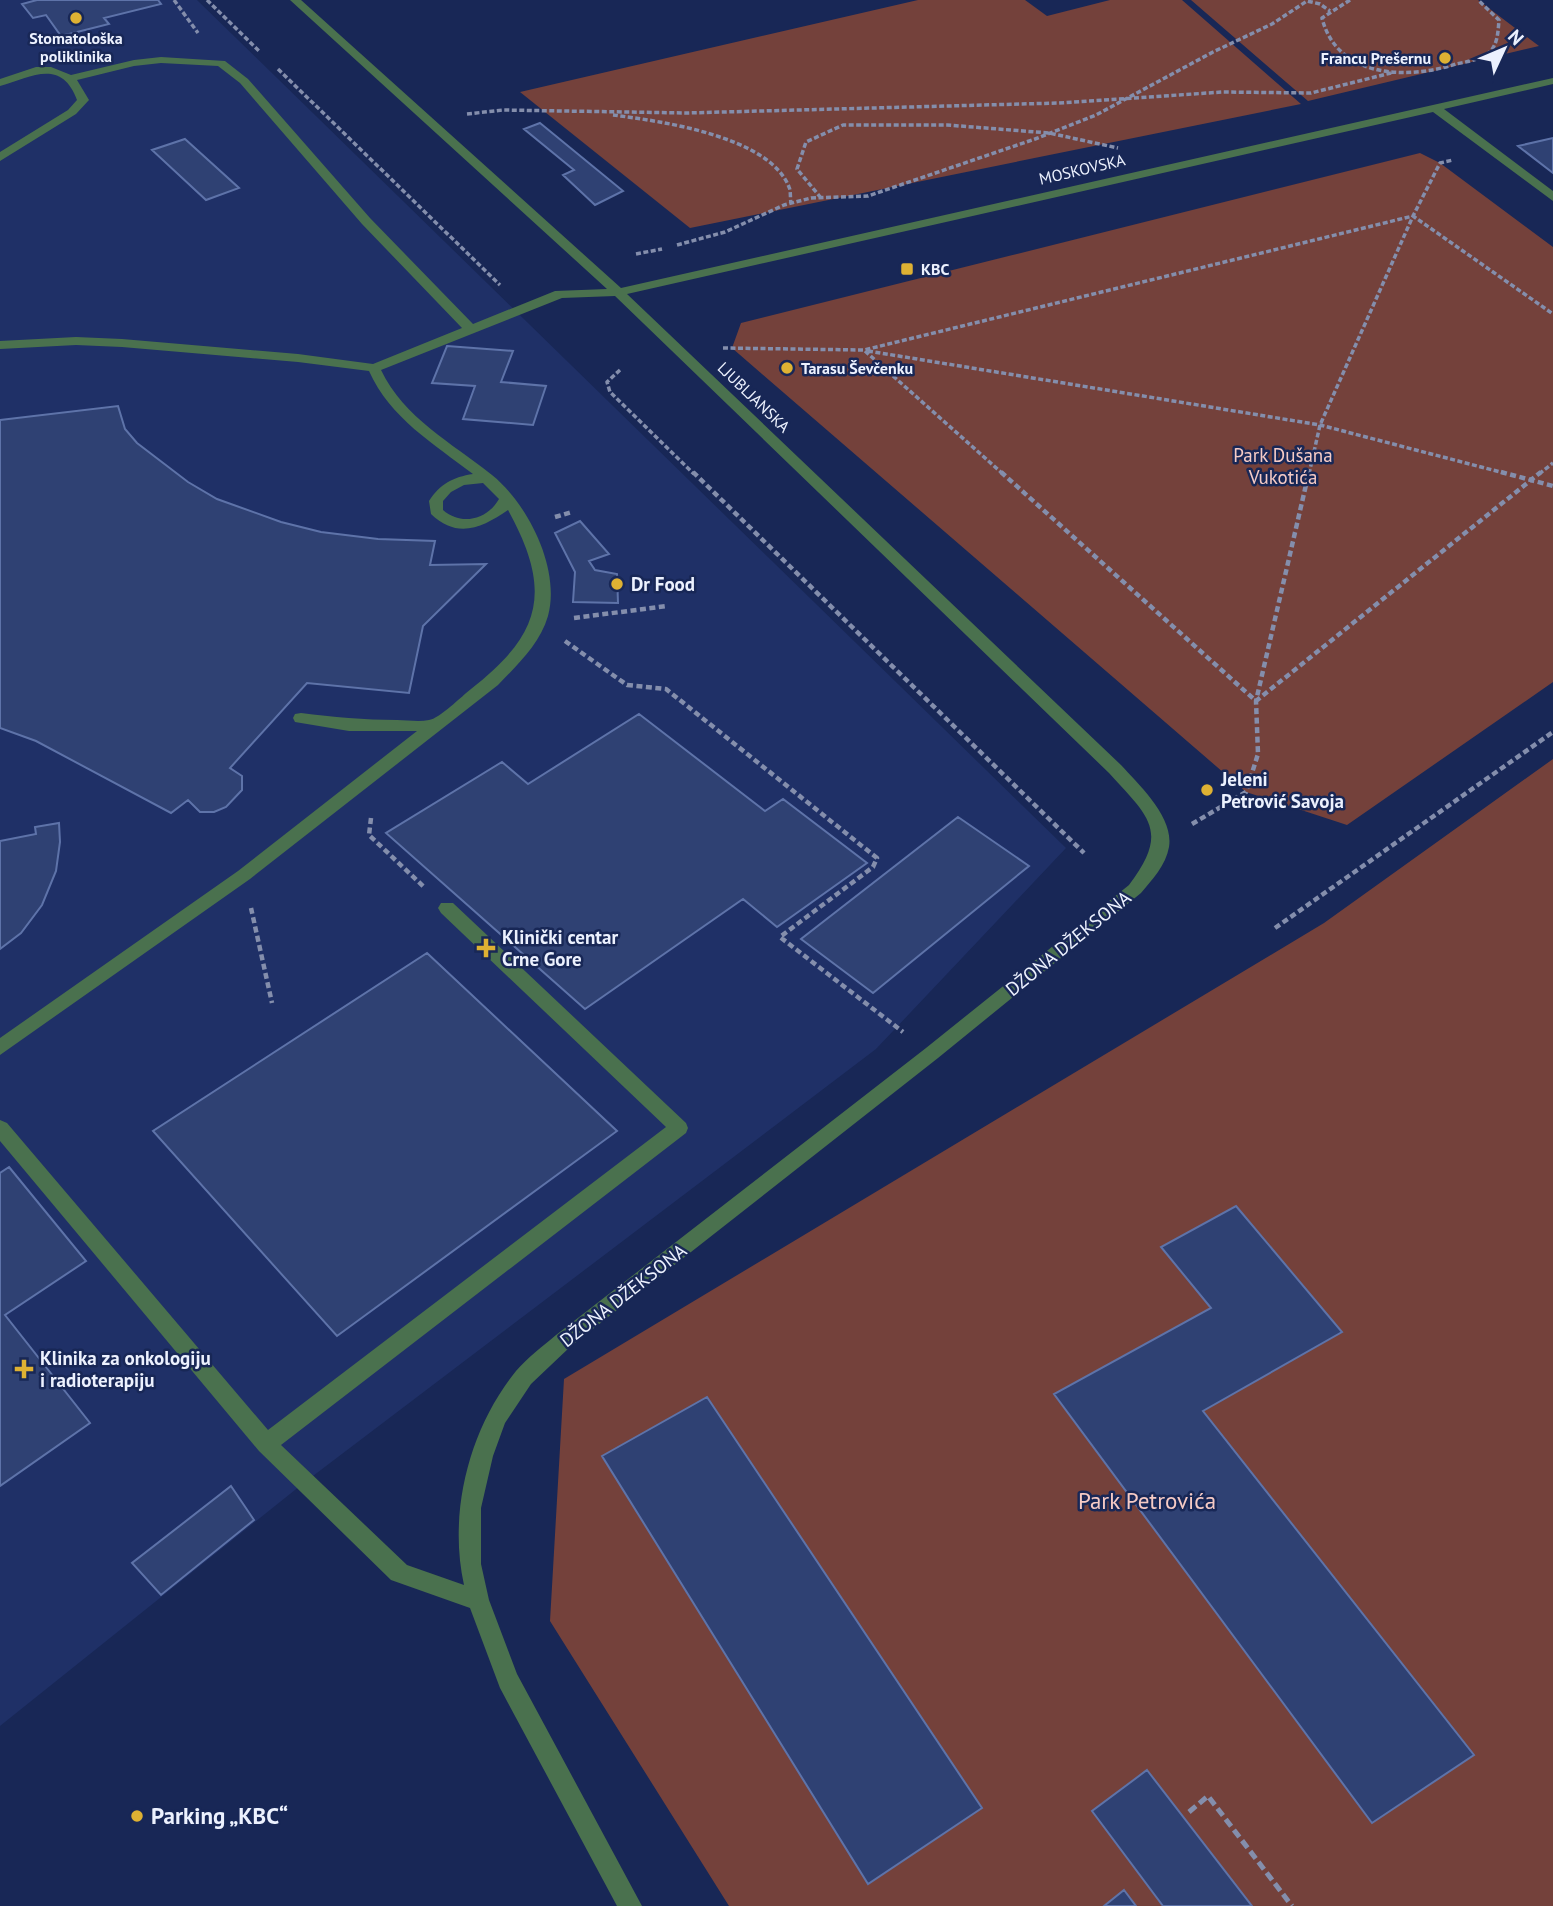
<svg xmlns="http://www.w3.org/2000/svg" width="1553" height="1906" font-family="'PT Sans',sans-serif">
  <rect width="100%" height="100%" fill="#182756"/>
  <path fill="#1f3067" d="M0,0H197L1066,848L876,1049L305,1482L0,1726Z"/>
  <path fill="#74413b" d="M918,0H1025L1047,16L1110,0H1182L1301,104L690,228L520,92Z
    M1191,0H1478L1539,46L1308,101Z
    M1420,153L1440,163L1553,247V682L1347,825L1246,792L732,348L741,323Z
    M1553,759V1906H729L550,1621L564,1379L1324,923Z"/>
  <path fill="#2f4173" stroke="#5e73a9" stroke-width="2" d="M37,0H158L161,4L104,18L109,24L61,36L46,15L33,18L22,4Z
    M540,123L623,191L595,205L563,175L574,170L524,129Z
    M1553,138V173L1518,146Z
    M185,139L239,188L206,200L152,150Z
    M447,346L513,351L501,382L546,386L533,425L463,419L475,386L432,383Z
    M118,406L125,429L137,443L188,482L217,499L281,522L321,532L378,539L435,541L430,565L486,564L423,626L409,693L307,683L230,768L242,776V790L226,807L214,812H200L188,800L171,813L36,741L0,728V420Z
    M580,521L609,554L589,561L595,570L617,574L618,603L573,602L575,572L555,533Z
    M639,714L765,811L783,799L867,863L777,927L743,899L585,1009L386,833L502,762L528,784Z
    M958,817L1029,866L873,993L801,939Z
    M59,823L60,842L56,871L42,905L21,933L0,949V841L36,834L35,827Z
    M427,953L617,1131L337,1336L153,1131Z
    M9,1167L86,1261L5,1315L90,1423L0,1486V1173Z
    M1236,1206L1342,1332L1203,1411L1474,1755L1372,1823L1054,1394L1211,1308L1161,1247Z
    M707,1397L982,1808L868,1884L602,1456Z
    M231,1486L254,1520L161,1595L132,1563Z
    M1147,1770L1252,1906H1163L1092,1811Z
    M1124,1890L1136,1906H1104Z"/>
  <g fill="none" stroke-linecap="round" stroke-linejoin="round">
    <path stroke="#848eac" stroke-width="3.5" stroke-dasharray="5 2.5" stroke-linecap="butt" d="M174,0L198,33
      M207,0L259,51
      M1350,0L1322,18C1337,78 1407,80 1456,64C1465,62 1479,60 1487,54C1498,47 1498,31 1499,20L1478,0
      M278,69L500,285
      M467,114L503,110L686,113L1059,103L1223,92L1311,93L1391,73
      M613,115C660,121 769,136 789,187C791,191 790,198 791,203
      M821,198L797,169L806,142L843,125H947L1049,133L1118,148
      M677,245L725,232L784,205L811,198L868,196L1035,139L1096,115L1213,52L1272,24L1307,1L1320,4L1330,11
      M636,254L662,249
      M723,348L864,350L1413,216L1553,314
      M865,351L1003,474
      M868,351L1320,425L1508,474
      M620,370L607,382L610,392L694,474
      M1309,474L1320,425L1413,216L1440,163L1453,160
      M1539,474L1553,463"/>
    <path stroke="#848eac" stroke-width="4.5" stroke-dasharray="6 3.5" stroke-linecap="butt" d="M693,472L1084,853
      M1001,472L1256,701L1541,472
      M1501,472L1553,486
      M555,517L572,512
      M574,618L667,606
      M565,641L627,685L666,689L877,858L873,867L780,937L903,1032
      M371,818L369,835L424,887
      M1192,824L1246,792L1258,754L1256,701L1309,472
      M251,908L272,1003
      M1275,928L1553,732"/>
    <path stroke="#848eac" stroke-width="5" stroke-dasharray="9 4.5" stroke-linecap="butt" d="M1189,1812L1208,1796L1292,1906"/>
    <path fill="#4a714e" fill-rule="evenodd" d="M290,0H301L621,288L1553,78V84L1444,109L1553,191V201L1433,112L627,294L1121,765C1139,785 1174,817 1169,847C1166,865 1152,880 1141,893L938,1058L570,1347L531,1384L505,1423L493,1456L481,1508V1564L489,1600L517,1674L642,1906H617L500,1688L470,1608L391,1580L259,1451L0,1141V1120L7,1123L268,1430L666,1127L441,913L438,908L441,903H453L686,1123L688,1128L686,1133L281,1445L407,1565L464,1585C448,1513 469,1429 516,1371C527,1358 543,1346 556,1335L926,1048L1129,885C1170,831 1149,817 1109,773L615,296L562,298L381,370C404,418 452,443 492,475C527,503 561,568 548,616C540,644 517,665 498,685L250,879L0,1055V1038L238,871L417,731H349L295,722L293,718L295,714L301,713C333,717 364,720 397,720C407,720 419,722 429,720C439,719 462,696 471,689C543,633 552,590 508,510C483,527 458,540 431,514L429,501C440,484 453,477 473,474C434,444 390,418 369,371L298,362L122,347L76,345L0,349V341L76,337L122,339L298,354L373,364L462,328L362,224L240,83L218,66L161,63L134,66L77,80L89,100L76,114L0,161V152L68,110L77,100C61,57 30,78 0,86V79L36,67H51L71,75L134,60L161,57L225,61L248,79L370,218L473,324L555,291L607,289ZM483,483L499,499C487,520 461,526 443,510V501L451,492L464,485Z"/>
  </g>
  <g fill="#deb133" stroke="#182756" stroke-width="2.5">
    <circle cx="76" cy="18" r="7"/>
    <circle cx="1445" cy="58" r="7"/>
    <rect x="900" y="262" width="14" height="14" rx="3.5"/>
    <circle cx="787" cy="368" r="7"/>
    <circle cx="617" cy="584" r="7"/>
    <circle cx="1207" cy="790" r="7"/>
    <path d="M482.5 937.5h7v7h7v7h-7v7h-7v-7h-7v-7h7z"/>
    <path d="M20.5 1358.5h7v7h7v7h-7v7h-7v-7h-7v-7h7z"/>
    <circle cx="137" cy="1816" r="7"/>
  </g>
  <g text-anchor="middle" stroke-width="5" stroke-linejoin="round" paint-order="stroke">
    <g font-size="16" font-weight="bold" fill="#ecf1fe" stroke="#182756" text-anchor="start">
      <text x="76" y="44" text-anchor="middle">Stomatološka<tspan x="76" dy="18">poliklinika</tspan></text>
      <text x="1431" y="64" text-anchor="end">Francu Prešernu</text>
      <text x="921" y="275">KBC</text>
      <text x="801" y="374">Tarasu Ševčenku</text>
    </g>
    <g font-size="16" fill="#ecf1fe" stroke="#182756">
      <text transform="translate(1082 169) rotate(-13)" y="6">MOSKOVSKA</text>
      <text transform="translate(754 397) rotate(44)" y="6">LJUBLJANSKA</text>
    </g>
    <g font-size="19" fill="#f6cbc5" stroke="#182756">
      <text x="1283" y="462">Park Dušana<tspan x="1283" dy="22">Vukotića</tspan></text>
    </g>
    <g font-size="19" font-weight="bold" fill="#ecf1fe" stroke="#182756" text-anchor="start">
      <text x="631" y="591">Dr Food</text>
      <text x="1221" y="786">Jeleni<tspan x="1221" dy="22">Petrović Savoja</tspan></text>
      <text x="502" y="944">Klinički centar<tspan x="502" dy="22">Crne Gore</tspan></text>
      <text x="40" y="1365">Klinika za onkologiju<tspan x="40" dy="22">i radioterapiju</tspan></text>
    </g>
    <g font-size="19" fill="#ecf1fe" stroke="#182756">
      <text transform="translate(1068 943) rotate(-39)" y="7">DŽONA DŽEKSONA</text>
      <text transform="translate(623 1295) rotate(-38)" y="7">DŽONA DŽEKSONA</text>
    </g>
    <g font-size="23" fill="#f6cbc5" stroke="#182756">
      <text x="1147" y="1509">Park Petrovića</text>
    </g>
    <g font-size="23" font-weight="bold" fill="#ecf1fe" stroke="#182756" text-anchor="start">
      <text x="151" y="1824">Parking „KBC“</text>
    </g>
  </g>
  <g transform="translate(1504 49) rotate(46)" stroke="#182756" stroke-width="5" paint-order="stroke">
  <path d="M0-5L12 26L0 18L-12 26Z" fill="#ecf1fe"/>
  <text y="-10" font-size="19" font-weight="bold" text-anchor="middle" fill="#ecf1fe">N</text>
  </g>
</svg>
